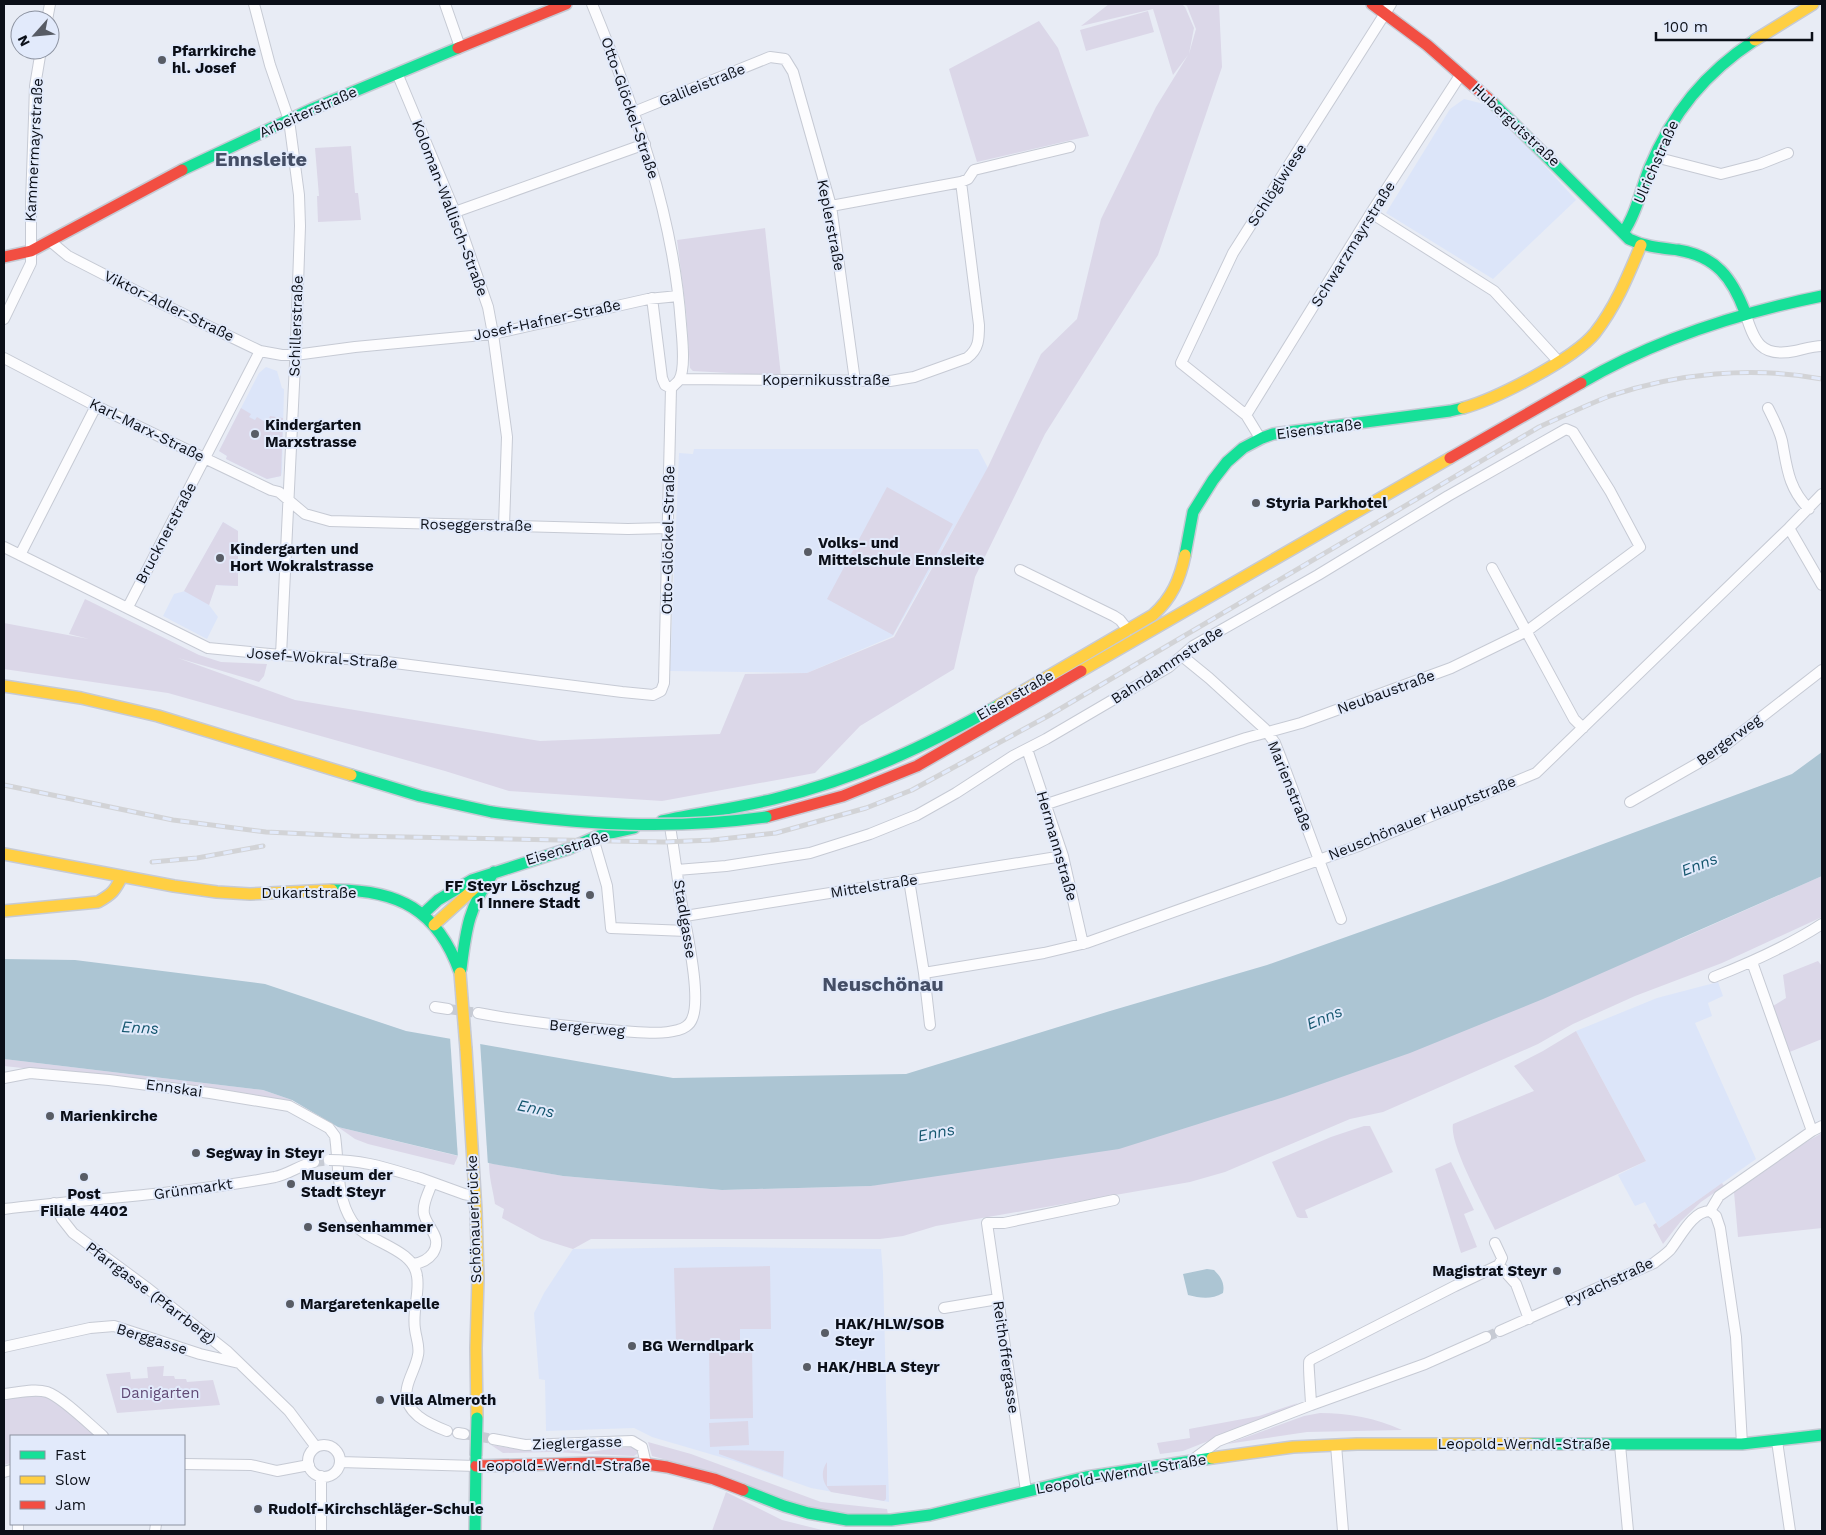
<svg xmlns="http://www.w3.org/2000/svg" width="1826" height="1535" font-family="'Work Sans',sans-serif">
  <rect width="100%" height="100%" fill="#e8ecf5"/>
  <path fill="#dce5f9" d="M1464,99L1484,104L1532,152L1576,200L1493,279L1386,213L1450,109Z
    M266,367L277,371L282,388L284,389L282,472L281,476L267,479L226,459L227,456L219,451L259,373Z
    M694,449H978L988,468L893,636L807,673L670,671L679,453L693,454Z
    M223,522L238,531V586L215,585L209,605L218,617L207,639L163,616L174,594L185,591Z
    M1718,982L1723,996L1708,1003L1712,1016L1695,1023L1756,1159L1659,1228L1645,1202L1635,1206L1618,1175L1646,1161L1576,1031L1657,998Z
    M721,1247L881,1249L883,1273L889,1502L811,1488L734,1461L652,1437L634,1428L546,1431L545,1380L539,1379L534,1313L544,1293L573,1249Z"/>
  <path fill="#dbd7e8" d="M1109,4H1182L1185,7L1194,28L1189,54L1196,29L1187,6L1184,4H1219L1222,67L1158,255L1045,434L975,577L954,669L860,726L815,773L662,801L509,791L445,771L168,693L4,669V623L89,639L69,634L85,599L199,655L221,662L267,664L264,676L259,682L178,658L295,700L540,741L720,734L745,674L807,673L894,637L988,467L1041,354L1077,319L1101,219L1156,107L1188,55L1173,75L1153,9L1081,26Z
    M1148,11L1154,32L1086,51L1080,30Z
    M1039,21L1058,48L1089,136L977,162L949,69Z
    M351,146L355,193H358L361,220L318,222L317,196H319L315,148Z
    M765,228L781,376L693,371L690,368L686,311L677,240Z
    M241,408L251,414L249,417L255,420L257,417L267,423L270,416L283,418L281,476L267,479L226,459L227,456L219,451Z
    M887,487L953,524L893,635L827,599Z
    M223,522L238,531V586L216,585L209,605L184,591Z
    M1822,876V917L1722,963L1635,996L1573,1024L1538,1044L1383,1112L1350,1119L1225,1172L1190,1182L936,1226L903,1236L880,1239H591L573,1249L541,1239L502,1218L504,1209L495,1204C493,1190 489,1178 489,1163L563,1176L722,1190L871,1186L1678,940Z
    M1818,961L1822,966V1039L1787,1053L1772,1011L1773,1006L1786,998L1783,975Z
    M1576,1031L1646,1161L1495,1230C1485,1208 1449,1145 1453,1124L1534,1091L1514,1066L1543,1051Z
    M4,1059L263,1090L292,1100V1102L105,1077L4,1066Z
    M1364,1126H1370L1393,1172L1305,1210L1308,1218H1300L1297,1217L1272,1162L1331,1137Z
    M338,1127L458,1156L454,1165L368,1144L355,1139Z
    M1822,1133V1228L1738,1237L1734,1192C1764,1173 1791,1150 1822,1133Z
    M1451,1162L1474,1210L1464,1214L1477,1247L1461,1253L1435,1169Z
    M1722,1183L1724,1186L1701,1202L1681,1221L1663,1244L1653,1225L1656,1223L1659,1228Z
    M770,1266L771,1329H740V1340L676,1341L674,1268Z
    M752,1348L753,1418L710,1419L709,1349Z
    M164,1366L163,1376H174L175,1379H186L187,1382L213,1380L220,1405L117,1413L106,1374L130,1372L131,1379L148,1378L147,1367Z
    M42,1395L61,1405L97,1436H11V1463L4,1465V1397Z
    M1298,1403L1282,1412L1183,1451L1160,1454L1157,1443L1190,1438L1189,1429L1259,1416Z
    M1320,1413C1349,1413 1375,1418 1402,1430L1307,1432L1227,1444L1304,1416Z
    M748,1421L749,1445L710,1447L709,1423Z
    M648,1442L691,1454L821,1502L887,1509L888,1515L846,1514L801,1506L707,1471L652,1456Z
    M491,1445L522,1450L547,1448L588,1452L627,1447H633L637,1450V1454L634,1456L552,1452L503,1453Z
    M719,1450L784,1451L783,1477L719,1454Z
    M827,1462V1486L886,1485V1499L884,1501L831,1492C822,1483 820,1472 827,1462Z
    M726,1492L782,1520L826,1531H712Z"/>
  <path fill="#acc5d3" d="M1822,752V876L1543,999L1410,1053L1284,1097L1119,1149L871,1186L722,1190L563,1176L493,1164L338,1127L292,1100L263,1090L4,1059V959L75,960L265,984L406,1031L673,1078L906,1074L1110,1011L1267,965L1498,883L1792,774Z
    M1207,1269L1214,1270C1221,1277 1225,1283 1223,1293C1211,1300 1200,1298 1188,1295L1183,1274Z"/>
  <path fill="#e8ecf5" d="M450,1036L480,1041L488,1166L458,1159Z"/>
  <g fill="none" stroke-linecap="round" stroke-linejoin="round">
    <path stroke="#c7cbd4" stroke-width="10" stroke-dasharray="10 5" stroke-linecap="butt" d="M448,1009L478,1013
      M314,1162L329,1160
      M1486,1337L1500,1331
      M464,1434L493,1439"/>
    <defs>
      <path id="street" d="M254,4L270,65L289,120L299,195L300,226L296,343L281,655
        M445,4L460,47
        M47,20L50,4
        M397,73L455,212L488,307L493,334L507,437L504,526
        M634,112L770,57L785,59L793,72L831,206L855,381
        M1655,157L1721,174L1760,164L1788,153
        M831,206L961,182L968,179L974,170L1070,147
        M455,212L645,144
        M1371,213L1494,291L1559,362
        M50,241L68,256L146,296L260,351L282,355H295L355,347L493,334L648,299L678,296
        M652,298L662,378L665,385L671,388
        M1745,312C1754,342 1761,358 1795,351C1804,349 1813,346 1822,346
        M4,319L31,263V202L34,118L35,86L41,50
        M4,358L96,406L271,490L279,492L305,514L330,521L628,529L668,528
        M680,379L890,381L914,377L967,358C979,349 979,339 979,325L961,182
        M1768,408C1773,418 1779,429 1782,441C1787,467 1788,488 1809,509
        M1246,415L1371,213L1461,74
        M1260,438L1246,415L1181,363L1233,253L1391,4
        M1789,528L1822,585
        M4,547L208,648L281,655L379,661L622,692L653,695L661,691L664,683L671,388C673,386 677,383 679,380C686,369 682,337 681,324C673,211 634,107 592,4
        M20,555L96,406
        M1492,568L1574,719L1583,728
        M1020,570L1114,616L1120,620L1128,630
        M128,607L260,351
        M1182,656L1209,678L1265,729L1275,743L1281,758L1341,919
        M1027,749L1063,856L1083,944
        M1630,802L1714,754L1822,670
        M593,838L607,886L611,928L687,931
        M677,870L726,866L810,853L870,834L917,815L956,793L1013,756L1046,739L1169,667L1193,646L1318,575L1448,496L1566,429L1573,432L1610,491L1640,547L1527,631L1451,668L1301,723L1246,738L1047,804
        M909,880L924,973L930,1025
        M685,916L1063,856
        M1752,962L1812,1131
        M924,973L1044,953L1086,943L1361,845L1536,773L1789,528L1822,494
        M1714,977C1752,962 1788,946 1822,924
        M435,1007L448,1009
        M478,1013C525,1022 573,1027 621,1031C639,1032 660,1035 678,1030C683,1029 690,1025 692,1019C703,996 683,916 679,888C676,866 673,843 669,821
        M4,1078L30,1073L109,1080L210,1093L289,1106L329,1128L335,1136C339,1163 336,1197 352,1221C366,1243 413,1247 417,1276C420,1293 412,1311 415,1329C416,1338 420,1347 418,1355C416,1367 409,1377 407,1388C402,1413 429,1424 447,1431
        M420,1178L464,1194L474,1196
        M54,1203L62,1219L73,1233L146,1287L228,1352L289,1411L316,1447
        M4,1209C94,1198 186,1194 275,1177C289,1174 300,1165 314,1162
        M1710,1211L1716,1216L1720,1228L1736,1337L1742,1444
        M1710,1211L1719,1196L1812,1131L1822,1126
        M1495,1243L1502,1258L1499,1265L1516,1284L1529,1319
        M413,1264C422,1263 428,1260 433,1253C443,1237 427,1228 424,1214C422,1204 429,1192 432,1183
        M944,1308L998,1299
        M1500,1331L1654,1263C1659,1259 1665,1255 1670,1250C1680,1238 1692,1211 1710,1211
        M4,1347L90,1328L114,1326L200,1354L239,1363
        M4,1394C17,1393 34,1388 47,1392C62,1397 90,1425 103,1436
        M1311,1405C1311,1398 1308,1364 1309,1362C1310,1360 1311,1360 1312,1359L1455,1286L1499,1265
        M458,1433L464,1434
        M493,1439L525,1445L632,1441L642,1447L646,1464
        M1777,1441L1790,1531
        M1336,1445L1343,1531
        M1620,1445L1628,1531
        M308 1461a16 16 0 1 1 32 0a16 16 0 1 1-32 0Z
        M1191,1461L1218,1441L1311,1405L1425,1364L1486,1337
        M340,1462L476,1466
        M184,1464L251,1465L277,1471L309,1465
        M4,1472L11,1470
        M321,1476V1531
        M1026,1491L987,1223H1004L1114,1200
        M18,1531V1524
        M155,1531L156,1524"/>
      <path id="fast" d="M1492,102L1629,239C1645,247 1661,248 1678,250C1716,256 1732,278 1745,312
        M182,170L312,109L458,48
        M1623,233C1636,214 1641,190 1649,169C1672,113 1705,73 1755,40
        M1581,383C1656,339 1738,313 1822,296
        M1185,555L1193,512L1213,480L1227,462L1243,448L1262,438L1273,434L1450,411L1463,408
        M351,775L420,796L492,812
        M662,821C699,813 737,808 774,799C856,779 926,746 999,705
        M332,890C398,889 438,910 460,973
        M423,914L438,900L472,880L568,849L598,836L634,828
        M461,969C466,928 469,906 494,872
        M1531,1444H1742L1822,1435
        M743,1490L784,1506L808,1513L847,1520H891L930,1515L1086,1477L1212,1458
        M475,1531L476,1459"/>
      <path id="slow" d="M1755,40L1813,4
        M1463,408C1496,399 1574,359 1595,333C1616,306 1628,276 1641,245
        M1081,671L1450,458
        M4,686L81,698L158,716L351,775
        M999,705L1153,615C1172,598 1180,579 1185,555
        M4,854L174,886L217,892L250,894L332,890
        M4,911L98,902C112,894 115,891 122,876
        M434,925L478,885
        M466,1049L476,1211L478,1278L476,1348L477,1418
        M1212,1458L1293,1447L1357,1444H1531"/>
      <path id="jam" d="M1372,4L1427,45L1492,102
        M458,48L566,4
        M4,257L31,251L182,170
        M1450,458L1581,383
        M766,817L843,796L917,766L1081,671
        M476,1466L592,1463L646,1464L667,1467L714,1479L743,1490"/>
    </defs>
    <use href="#street" stroke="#c6cad4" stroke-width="12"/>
    <use href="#fast" stroke="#c6cad4" stroke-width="14"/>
    <use href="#slow" stroke="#c6cad4" stroke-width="14"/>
    <use href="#jam" stroke="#c6cad4" stroke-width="14"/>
    <use href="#street" stroke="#fcfcfe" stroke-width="10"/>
    <use href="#fast" stroke="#16e098" stroke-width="11"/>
    <use href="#slow" stroke="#ffcf43" stroke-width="11"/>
    <use href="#jam" stroke="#f24e42" stroke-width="11"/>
    <defs>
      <path id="rail" d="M4,785L173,820L266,832L353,836L664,842L713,840L776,833L866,808L912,790L1048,716L1539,427C1562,417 1586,405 1610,396C1677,373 1753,366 1822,379
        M152,862L197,858L263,846"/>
    </defs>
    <use href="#rail" stroke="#d2d3d6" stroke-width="5"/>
    <use href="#rail" stroke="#e2eafb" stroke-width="3" stroke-dasharray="9" stroke-linecap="butt"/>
    <defs>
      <path id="street-bridge" d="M329,1160C365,1160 386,1168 420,1178"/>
      <path id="fast-bridge" d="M492,812C585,825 673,830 766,817
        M476,1456L477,1418"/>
      <path id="slow-bridge" d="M460,973L466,1049"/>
    </defs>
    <use href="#street-bridge" stroke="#c6cad4" stroke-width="12" stroke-linecap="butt"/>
    <use href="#fast-bridge" stroke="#c6cad4" stroke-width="14" stroke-linecap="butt"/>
    <use href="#slow-bridge" stroke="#c6cad4" stroke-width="14" stroke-linecap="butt"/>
    <use href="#street-bridge" stroke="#fcfcfe" stroke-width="10"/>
    <use href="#fast-bridge" stroke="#16e098" stroke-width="11"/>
    <use href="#slow-bridge" stroke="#ffcf43" stroke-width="11"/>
  </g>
  <g fill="#585c65" stroke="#e2eafb" stroke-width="2">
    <circle cx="162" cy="60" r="5"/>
    <circle cx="255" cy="434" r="5"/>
    <circle cx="1256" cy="503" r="5"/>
    <circle cx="808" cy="552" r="5"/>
    <circle cx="220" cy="558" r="5"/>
    <circle cx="590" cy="895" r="5"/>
    <circle cx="50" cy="1116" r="5"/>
    <circle cx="196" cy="1153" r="5"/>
    <circle cx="84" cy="1177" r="5"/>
    <circle cx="291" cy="1184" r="5"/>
    <circle cx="308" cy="1227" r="5"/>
    <circle cx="1557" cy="1271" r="5"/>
    <circle cx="290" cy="1304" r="5"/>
    <circle cx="825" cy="1333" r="5"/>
    <circle cx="632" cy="1346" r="5"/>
    <circle cx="807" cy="1367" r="5"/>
    <circle cx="380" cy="1400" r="5"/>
    <circle cx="258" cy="1509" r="5"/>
  </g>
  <g text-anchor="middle" stroke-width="4" stroke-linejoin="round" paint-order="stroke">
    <g font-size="15" font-weight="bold" fill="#0b0f18" stroke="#e2eafb" text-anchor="start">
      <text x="172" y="56">Pfarrkirche<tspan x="172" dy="17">hl. Josef</tspan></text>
      <text x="265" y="430">Kindergarten<tspan x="265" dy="17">Marxstrasse</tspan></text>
      <text x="1266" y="508">Styria Parkhotel</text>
      <text x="818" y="548">Volks- und<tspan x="818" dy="17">Mittelschule Ennsleite</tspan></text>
      <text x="230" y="554">Kindergarten und<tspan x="230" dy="17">Hort Wokralstrasse</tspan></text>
      <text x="580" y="891" text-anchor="end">FF Steyr Löschzug<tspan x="580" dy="17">1 Innere Stadt</tspan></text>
      <text x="60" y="1121">Marienkirche</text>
      <text x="206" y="1158">Segway in Steyr</text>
      <text x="301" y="1180">Museum der<tspan x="301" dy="17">Stadt Steyr</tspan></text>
      <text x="84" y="1199" text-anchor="middle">Post<tspan x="84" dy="17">Filiale 4402</tspan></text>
      <text x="318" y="1232">Sensenhammer</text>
      <text x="1547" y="1276" text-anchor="end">Magistrat Steyr</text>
      <text x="300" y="1309">Margaretenkapelle</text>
      <text x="835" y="1329">HAK/HLW/SOB<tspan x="835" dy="17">Steyr</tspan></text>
      <text x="642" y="1351">BG Werndlpark</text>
      <text x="817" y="1372">HAK/HBLA Steyr</text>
      <text x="390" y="1405">Villa Almeroth</text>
      <text x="268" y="1514">Rudolf-Kirchschläger-Schule</text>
    </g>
    <g font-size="15" fill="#0b0f18" stroke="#e2eafb">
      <text transform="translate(702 85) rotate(-22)" y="5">Galileistraße</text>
      <text transform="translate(630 108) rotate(71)" y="5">Otto-Glöckel-Straße</text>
      <text transform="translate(308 112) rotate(-24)" y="5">Arbeiterstraße</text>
      <text transform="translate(1516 125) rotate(43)" y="5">Hubergutstraße</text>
      <text transform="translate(34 150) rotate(-87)" y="5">Kammermayrstraße</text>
      <text transform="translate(1656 162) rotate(-66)" y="5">Ulrichstraße</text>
      <text transform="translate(1277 185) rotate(-57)" y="5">Schlöglwiese</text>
      <text transform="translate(450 208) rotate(69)" y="5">Koloman-Wallisch-Straße</text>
      <text transform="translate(831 225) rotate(79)" y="5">Keplerstraße</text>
      <text transform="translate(1353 244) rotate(-58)" y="5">Schwarzmayrstraße</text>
      <text transform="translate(169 306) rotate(26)" y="5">Viktor-Adler-Straße</text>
      <text transform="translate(547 320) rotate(-12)" y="5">Josef-Hafner-Straße</text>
      <text transform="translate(296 326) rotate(-88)" y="5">Schillerstraße</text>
      <text x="826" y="385">Kopernikusstraße</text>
      <text transform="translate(1319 429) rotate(-7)" y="5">Eisenstraße</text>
      <text transform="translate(147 430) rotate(26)" y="5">Karl-Marx-Straße</text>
      <text transform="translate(476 525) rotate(1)" y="5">Roseggerstraße</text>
      <text transform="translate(166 533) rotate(-62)" y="5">Brucknerstraße</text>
      <text transform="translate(668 540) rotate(-89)" y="5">Otto-Glöckel-Straße</text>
      <text transform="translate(322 658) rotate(4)" y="5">Josef-Wokral-Straße</text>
      <text transform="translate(1167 665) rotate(-33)" y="5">Bahndammstraße</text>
      <text transform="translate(1386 692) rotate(-20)" y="5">Neubaustraße</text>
      <text transform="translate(1015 695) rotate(-30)" y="5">Eisenstraße</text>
      <text transform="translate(1729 740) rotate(-36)" y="5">Bergerweg</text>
      <text transform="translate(1290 786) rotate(68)" y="5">Marienstraße</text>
      <text transform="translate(1422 818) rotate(-22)" y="5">Neuschönauer Hauptstraße</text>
      <text transform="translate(1057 846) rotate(74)" y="5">Hermannstraße</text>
      <text transform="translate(567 848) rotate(-17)" y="5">Eisenstraße</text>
      <text transform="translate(874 886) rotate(-9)" y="5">Mittelstraße</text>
      <text x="309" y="898">Dukartstraße</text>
      <text transform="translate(685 919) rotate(81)" y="5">Stadlgasse</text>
      <text transform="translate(587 1028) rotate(5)" y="5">Bergerweg</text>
      <text transform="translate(174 1088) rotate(8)" y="5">Ennskai</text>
      <text transform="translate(193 1189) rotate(-8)" y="5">Grünmarkt</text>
      <text transform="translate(474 1219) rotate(-92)" y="5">Schönauerbrücke</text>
      <text transform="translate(1609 1282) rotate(-25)" y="5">Pyrachstraße</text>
      <text transform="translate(151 1293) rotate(37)" y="5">Pfarrgasse (Pfarrberg)</text>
      <text transform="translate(152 1339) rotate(17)" y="5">Berggasse</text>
      <text transform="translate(1006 1357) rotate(82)" y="5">Reithoffergasse</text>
      <text transform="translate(577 1443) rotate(-2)" y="5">Zieglergasse</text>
      <text x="1524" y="1449">Leopold-Werndl-Straße</text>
      <text x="564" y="1471">Leopold-Werndl-Straße</text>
      <text transform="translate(1121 1474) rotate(-10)" y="5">Leopold-Werndl-Straße</text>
    </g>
    <g font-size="15" fill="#614a75" stroke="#e2eafb">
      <text x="160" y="1398">Danigarten</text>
    </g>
    <g font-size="16" font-style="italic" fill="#15566e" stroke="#e2eafb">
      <text transform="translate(1699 864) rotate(-21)" y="6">Enns</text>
      <text transform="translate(1324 1017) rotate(-23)" y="6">Enns</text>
      <text transform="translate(140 1027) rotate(3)" y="6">Enns</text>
      <text transform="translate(536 1108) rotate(12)" y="6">Enns</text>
      <text transform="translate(936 1132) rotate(-11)" y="6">Enns</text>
    </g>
    <g font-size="20" font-weight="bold" fill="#444e66" stroke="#e2eafb">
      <text x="261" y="166">Ennsleite</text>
      <text x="883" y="991">Neuschönau</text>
    </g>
  </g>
  <rect width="1826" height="1535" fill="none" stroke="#0b0f18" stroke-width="10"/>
  <rect x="10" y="1435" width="175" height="90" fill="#e2eafb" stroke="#8c92a0"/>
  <rect x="20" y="1451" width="25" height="8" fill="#16e098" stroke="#8c92a0"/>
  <text x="55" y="1460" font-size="15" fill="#0b0f18">Fast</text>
  <rect x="20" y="1476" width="25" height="8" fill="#ffcf43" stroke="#8c92a0"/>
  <text x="55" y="1485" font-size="15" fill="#0b0f18">Slow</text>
  <rect x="20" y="1501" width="25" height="8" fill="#f24e42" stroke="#8c92a0"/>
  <text x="55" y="1510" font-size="15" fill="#0b0f18">Jam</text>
  <g transform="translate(35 35) rotate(243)"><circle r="24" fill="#e2eafb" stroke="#8c92a0"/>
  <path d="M0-4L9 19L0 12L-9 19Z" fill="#585c65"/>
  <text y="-8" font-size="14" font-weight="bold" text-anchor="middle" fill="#0b0f18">N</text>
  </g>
  <path d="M1656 32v8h156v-8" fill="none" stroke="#0b0f18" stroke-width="2.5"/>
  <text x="1664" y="32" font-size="15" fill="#0b0f18" stroke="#e2eafb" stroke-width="4" paint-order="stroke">100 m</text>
</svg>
